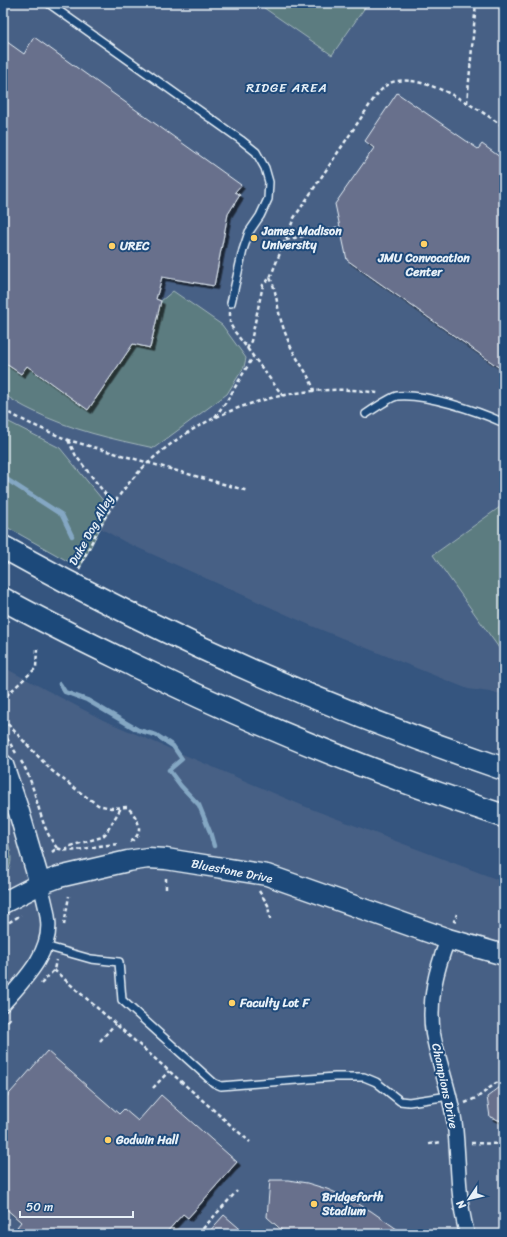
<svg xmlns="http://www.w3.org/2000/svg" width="507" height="1237" font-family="Sriracha,sans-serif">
  <defs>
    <filter id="shadow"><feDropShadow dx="3.5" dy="3.5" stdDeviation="0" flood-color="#0009"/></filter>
  </defs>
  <rect width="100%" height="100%" fill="#35557f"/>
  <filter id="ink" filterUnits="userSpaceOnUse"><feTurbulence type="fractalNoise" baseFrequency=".025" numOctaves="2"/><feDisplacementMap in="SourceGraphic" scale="8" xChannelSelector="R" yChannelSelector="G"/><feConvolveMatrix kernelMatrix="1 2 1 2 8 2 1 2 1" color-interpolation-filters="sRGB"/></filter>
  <g filter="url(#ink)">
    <path fill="#476085" d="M3,3H504V694L468,689L312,626L125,542L3,473Z
      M3,667L103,720L306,807L504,882V1234H3Z"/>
    <path fill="#5c7c80" stroke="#a2b6bc" d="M257,3H368L332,55Z
      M173,291L222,325L246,358L244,367L227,394L154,448C112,439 71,430 33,411C22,406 13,400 3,394V362L21,374L27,366L88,409L133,344L150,348L161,301Z
      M3,419L60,448L110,509L80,568L3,525Z
      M500,507L504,514V645L499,648L433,555Z
      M3,827C8,844 18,863 3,877Z"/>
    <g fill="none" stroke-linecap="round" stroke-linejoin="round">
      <path stroke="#84a7c3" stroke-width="4.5" d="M3,477L62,515L72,536
        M60,684L65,692L87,700L138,730L156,735L173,746L182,759L169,770L181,786L199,805L210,832L214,846"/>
    </g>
    <path fill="#68708c" stroke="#e8f1f8" filter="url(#shadow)" d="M34,37L241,185L235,192L240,195L228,214L214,286L162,277L156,299L161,301L150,348L133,344L88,410L27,366L21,374L3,362V39L24,54Z
      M397,93L478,149L482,144L504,160V371L347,260L335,204L374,148L365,141Z
      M47,1051L119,1114L124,1109L138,1121L161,1095L237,1162L188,1218L183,1214L165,1234H26L17,1227L21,1222L3,1206V1101Z
      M504,1084V1122L490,1117L487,1097Z
      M270,1180H288L307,1183L327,1189L348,1198L371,1211L404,1234H286L267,1217Z
      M224,1215L246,1234H207Z"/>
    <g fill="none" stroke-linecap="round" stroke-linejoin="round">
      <defs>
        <path id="lane" d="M48,3L241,140L256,152L265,168L269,182L268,199L260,216L249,232L243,250L231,303
          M366,414C372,410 391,397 397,396C425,393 478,411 504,423
          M45,946L91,959L119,962L122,1000L214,1083L221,1086L335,1077H364L376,1082L400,1101L409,1102L449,1096"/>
        <path id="street" d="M448,939C436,970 428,1001 433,1034C439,1065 451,1094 455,1126C459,1163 457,1197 467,1234
          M3,1004C23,981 52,953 48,920C47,908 43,895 40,884"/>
        <path id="secondary" d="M3,765L19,812L40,884
          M3,903L40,884L59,877L128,861L148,858L166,859L267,875L448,939L504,955"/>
        <path id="highway" d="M3,547C163,636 331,710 504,769
          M3,599C46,623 90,644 135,666C254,724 378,775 504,816"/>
      </defs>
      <use href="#lane" stroke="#e8f1f8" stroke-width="10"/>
      <use href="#street" stroke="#e8f1f8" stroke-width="17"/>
      <use href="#secondary" stroke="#e8f1f8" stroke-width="23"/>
      <use href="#highway" stroke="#e8f1f8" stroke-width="25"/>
      <path stroke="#e8f1f8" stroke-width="2.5" stroke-dasharray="4 3" stroke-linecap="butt" d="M467,103L476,3
        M286,240L340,227
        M270,278C275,287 276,297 278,307C280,320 285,333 290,345C297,361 310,375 314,391
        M230,312V324L235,332L283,396
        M247,349L251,341L263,285L270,278L294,218L375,97C381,90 387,82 397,81C429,76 479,109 504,127
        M3,410L31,424L68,440L248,491
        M215,417L228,399L253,357
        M68,440L76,456L113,504
        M79,569C96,531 117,491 148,463C201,413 278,387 351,390C360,390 369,392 378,393
        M3,702L7,695L36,668L37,649
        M3,719L51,770L81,793L98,805L111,808L127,807C138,817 146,833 130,842
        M3,732L16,753
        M21,761C38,788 37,823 57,848
        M65,851L70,846L102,837L106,833L121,808
        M52,852L57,848C70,853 81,849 94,847C102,845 111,845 119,844
        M166,889V876
        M259,891L268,905L270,919
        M456,922L454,921L457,914
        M64,925L69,896
        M3,926L21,915
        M54,970L250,1142
        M41,984L54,970L56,960
        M3,1026L12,1016
        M100,1041L115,1024
        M153,1088L169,1071
        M465,1103L478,1097L496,1083L504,1082
        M471,1143L504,1144
        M429,1144L442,1142
        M198,1234L237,1191"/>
      <use href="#lane" stroke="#1f4a7a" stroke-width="7"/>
      <use href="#street" stroke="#1f4a7a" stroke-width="14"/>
      <use href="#secondary" stroke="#1f4a7a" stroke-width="20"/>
      <use href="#highway" stroke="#1f4a7a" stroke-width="22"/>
    </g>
  </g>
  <g fill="#ffd166" stroke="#1f4a7a" stroke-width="1.5">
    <circle cx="254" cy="238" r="4"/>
    <circle cx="424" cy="244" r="4"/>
    <circle cx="112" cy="246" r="4"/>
    <circle cx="232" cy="1003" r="4"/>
    <circle cx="108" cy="1140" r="4"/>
    <circle cx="314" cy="1204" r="4"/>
  </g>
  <g text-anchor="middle" stroke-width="4" stroke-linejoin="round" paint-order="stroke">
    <g font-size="12" font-weight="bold" fill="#e8f1f8" stroke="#1f4a7a" text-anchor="start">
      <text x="262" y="235">James Madison<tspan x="262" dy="14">University</tspan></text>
      <text x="120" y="250">UREC</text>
      <text x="424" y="262" text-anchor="middle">JMU Convocation<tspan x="424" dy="14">Center</tspan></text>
      <text x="240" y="1007">Faculty Lot F</text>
      <text x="116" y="1144">Godwin Hall</text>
      <text x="322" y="1201">Bridgeforth<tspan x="322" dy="14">Stadium</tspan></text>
    </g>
    <g font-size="12" fill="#e8f1f8" stroke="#1f4a7a">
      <text transform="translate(91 530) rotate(-61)" y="4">Duke Dog Alley</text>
      <text transform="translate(232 871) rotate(11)" y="4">Bluestone Drive</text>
      <text transform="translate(445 1086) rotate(78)" y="4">Champions Drive</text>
    </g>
    <g font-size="13" letter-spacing="1" fill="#e8f1f8" stroke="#1f4a7a">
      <text x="287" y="92">RIDGE AREA</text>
    </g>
  </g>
  <rect width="507" height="1237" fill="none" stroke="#1f4a7a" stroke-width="16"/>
  <rect x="8" y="8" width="491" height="1221" fill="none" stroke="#e8f1f8" stroke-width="1.5" filter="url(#ink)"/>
  <g transform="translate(469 1199) rotate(235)" stroke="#1f4a7a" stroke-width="3" paint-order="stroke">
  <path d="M0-3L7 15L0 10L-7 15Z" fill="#e8f1f8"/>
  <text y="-6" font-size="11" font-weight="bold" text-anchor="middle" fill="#e8f1f8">N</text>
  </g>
  <path d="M20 1211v6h113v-6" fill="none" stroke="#e8f1f8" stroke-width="2"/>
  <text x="26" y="1211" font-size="12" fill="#e8f1f8" stroke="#1f4a7a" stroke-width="3" paint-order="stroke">50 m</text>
</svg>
